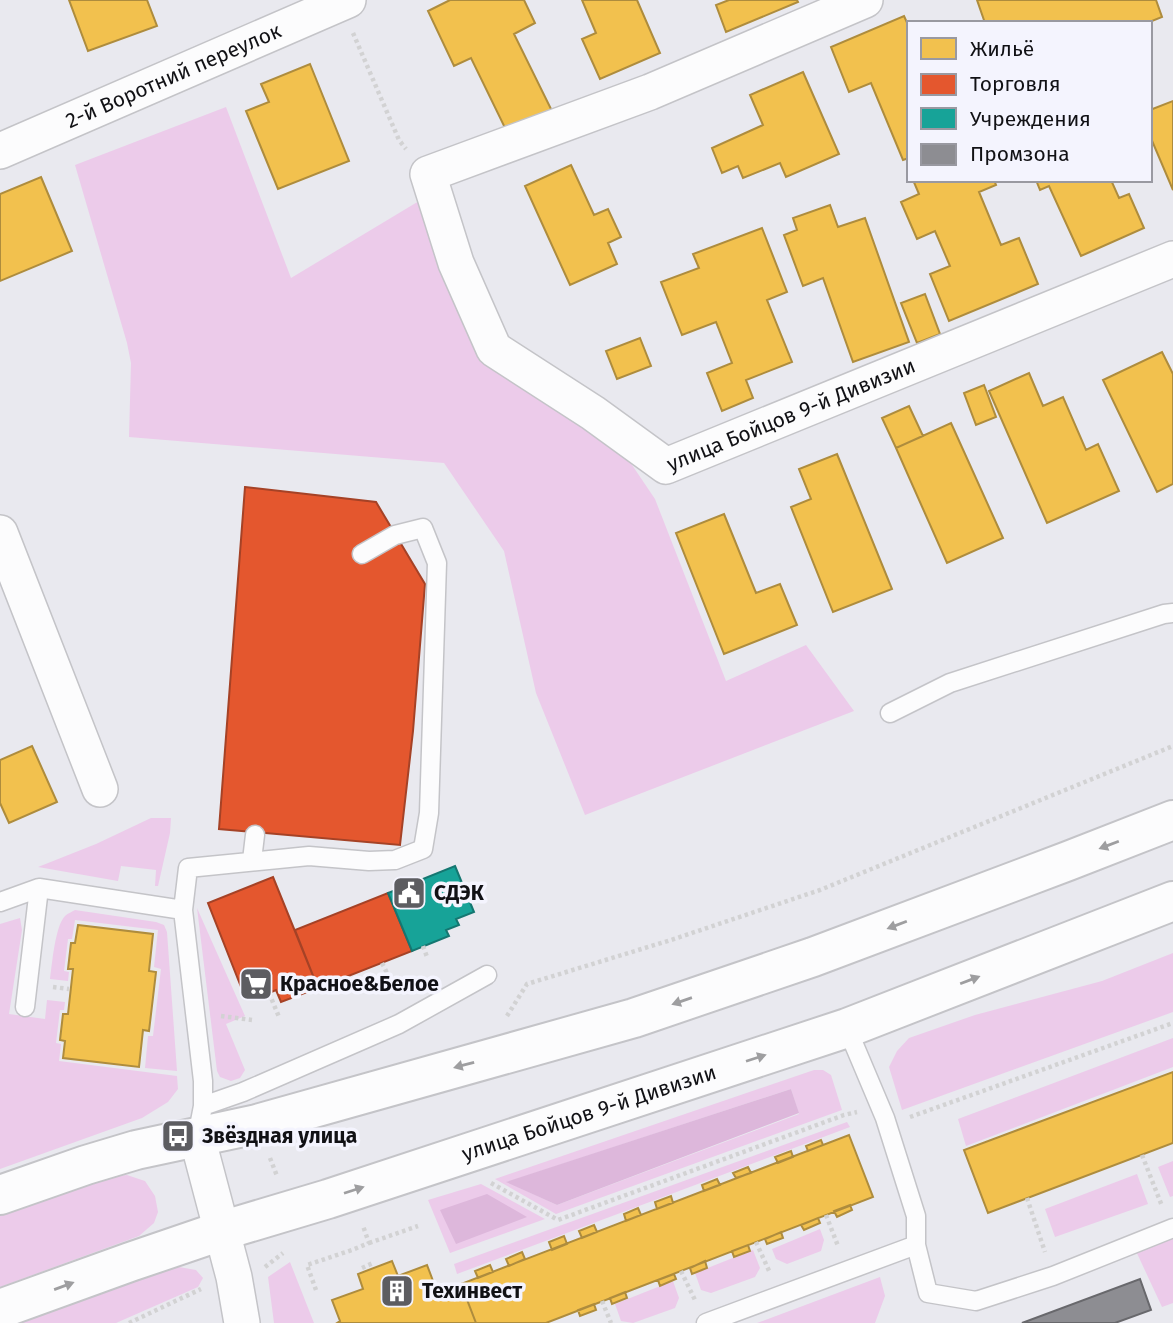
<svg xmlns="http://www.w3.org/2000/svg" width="1173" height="1323" font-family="'Fira Sans',sans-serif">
  <rect width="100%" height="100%" fill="#e9e9ef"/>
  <path fill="#eccbea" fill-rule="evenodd" d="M226,107L291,278L419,201L479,355L628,459L655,499L726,681L806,645L854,711L585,815L536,693L504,551L444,463L129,437L131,363L127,343L75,165Z
    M151,818H171L170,833L158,886H155L156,870L121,866L118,881L38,867L96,844Z
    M197,908L245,1016L226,1024L245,1070L240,1078L231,1081L220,1077L217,1071Z
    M75,910L156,922L164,925L167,932L177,1071L145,1068L148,1036H153L161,969L154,967L158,930L75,920L72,939H68L64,971L69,972L68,981L50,979C52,965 55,926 65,916C68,913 72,912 75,910Z
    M20,918L22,930L9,1014L45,1019L47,1000L65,1002L64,1010H60L56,1043L61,1044L59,1061L177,1076L178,1089L168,1102L142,1118L0,1169V924Z
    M1173,953V1012L902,1110L889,1067L897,1051L909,1038L975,1015L1102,981Z
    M1173,1038V1067L966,1146L958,1119Z
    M814,1070H823L831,1075L842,1110L556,1214L495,1179ZM791,1089L799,1114L557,1205L507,1182Z
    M847,1122L850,1127L457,1274L454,1264Z
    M1173,1161V1196L1170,1197L1158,1167Z
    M1137,1174L1148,1204L1055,1237L1045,1209Z
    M127,1175L145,1181L155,1196L158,1212L154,1223L139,1236L0,1287V1215L107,1177Z
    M481,1184L545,1219L450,1253L428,1200Z
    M820,1229L824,1240L821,1251L787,1264L776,1259L772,1249Z
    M1173,1234V1303L1162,1307L1135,1249Z
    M753,1250L760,1268L755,1277L711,1293L701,1290L695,1273Z
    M290,1262L314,1323H274L268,1277Z
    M179,1267L196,1270L203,1278L198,1287L116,1323H14L160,1269Z
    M880,1277L885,1296L875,1323H757Z
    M673,1281L679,1298L675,1308L633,1323L621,1321L615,1304Z"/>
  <path fill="#ddb7db" d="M791,1089L799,1113L557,1205L506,1182Z
    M487,1194L527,1217L456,1244L440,1210Z"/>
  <path fill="#f2c14e" stroke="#ae8c3d" stroke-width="2" d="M69,0H147L157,26L88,51Z
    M450,0H524L535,23L514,34L552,111L507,132L471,58L454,66L428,11Z
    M582,0H637L660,53L600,79L582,39L596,33Z
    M729,0H797L798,2L726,32L716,5Z
    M977,0H1156L1162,17L1147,23H985Z
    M904,16L909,27V158L903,160L871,83L849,92L831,47Z
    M310,64L349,161L278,189L246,111L269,102L261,84Z
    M803,72L839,154L786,177L780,163L743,178L738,166L722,173L712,148L763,125L750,95Z
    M1173,101V190L1150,136V110Z
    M571,165L594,215L608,209L621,237L608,243L617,264L570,285L525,186Z
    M41,177L72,251L0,281V194Z
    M913,180H994L996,185L979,192L1001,245L1019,238L1038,284L949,321L930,274L950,266L935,231L917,239L901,202L919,194Z
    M1036,180H1111L1119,198L1129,194L1144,228L1081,256L1049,186L1040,190Z
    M830,205L838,227L865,218L909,342L853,362L823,278L803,286L784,235L797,230L793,218Z
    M762,228L787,292L767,300L792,362L746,380L753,398L722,411L707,373L732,363L716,322L682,335L661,282L699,268L693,254Z
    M925,294L940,334L917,343L901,303Z
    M640,338L651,366L617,379L606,351Z
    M1162,352L1173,374V484L1157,492L1103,380Z
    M1029,373L1043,406L1063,397L1086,450L1098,444L1119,491L1047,523L989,391Z
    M984,385L996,417L976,425L964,393Z
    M909,406L923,436L896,448L882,418Z
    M951,423L1003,538L947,563L896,448Z
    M837,454L892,589L833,612L791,507L811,499L799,469Z
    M724,514L756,593L780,584L797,625L724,654L676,533Z
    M32,746L57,802L9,823L0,803V760Z
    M78,925L153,934L149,971L156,972L149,1031L143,1030L139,1067L63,1058L65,1041L60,1040L63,1014H68L73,969H68L71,943H75Z
    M1173,1072V1143L988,1213L964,1150Z
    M849,1135L873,1197L546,1323H476L461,1284Z
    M821,1140L823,1145L808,1151L806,1146Z
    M791,1151L793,1157L778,1163L775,1157Z
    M748,1167L751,1173L736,1178L733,1173Z
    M717,1179L720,1185L704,1191L702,1185Z
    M671,1196L673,1203L657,1209L655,1202Z
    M850,1205L852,1210L837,1217L834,1211Z
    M638,1208L641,1215L626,1221L624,1214Z
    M818,1218L820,1223L804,1230L801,1225Z
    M594,1225L597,1232L582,1238L579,1231Z
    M781,1232L783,1238L767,1244L765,1239Z
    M564,1236L567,1244L552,1250L549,1242Z
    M748,1245L750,1251L734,1257L732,1251Z
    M522,1252L525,1259L509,1266L506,1259Z
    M392,1261L398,1276L427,1265L438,1294L461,1284L476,1323H337L340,1321L332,1300L363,1289L358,1274Z
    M705,1261L707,1268L692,1274L690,1268Z
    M490,1265L493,1272L478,1278L475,1271Z
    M674,1274L676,1279L660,1286L658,1280Z
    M625,1292L627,1298L612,1304L610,1298Z
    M594,1304L596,1310L580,1316L578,1310Z"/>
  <path fill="#e4572e" stroke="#a54226" stroke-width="2" d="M245,487L376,502L425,584L413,731L400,845L219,829Z
    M273,877L318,988L281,1002L276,990L262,996L260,991L245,997L208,903Z
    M388,893L412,951L318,988L295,930Z"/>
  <path fill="#17a398" stroke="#157771" stroke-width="2" d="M455,866L474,912L456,919L459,925L446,930L449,936L412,951L388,893Z"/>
  <path fill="#8d8d92" stroke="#68686c" stroke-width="2" d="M1140,1279L1151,1310L1115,1323H1022Z"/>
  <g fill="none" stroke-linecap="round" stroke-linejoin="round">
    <defs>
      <path id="service" d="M890,713L950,683L1164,614L1173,613
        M252,860L255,835
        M0,902L39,888L183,910
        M25,1007L39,888
        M847,1028L885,1118L916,1216V1245L928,1293L976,1301L1053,1276L1173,1228
        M203,1106L243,1092L399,1024L487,975
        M197,1137L203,1106V1081L183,910L188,868L309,856L369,861L395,860L423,849L429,813L437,563L423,528L395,535L362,554
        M706,1323L916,1245"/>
      <g id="minor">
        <path id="s1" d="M865,0L650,92L428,174L456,263L494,349L593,413L666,466L1173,259"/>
        <path id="s2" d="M0,151L348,0"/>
        <path d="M0,533L100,789"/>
        <path d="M197,1137L234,1277L242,1323"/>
      </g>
      <g id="secondary">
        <path d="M0,1195L86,1165L136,1150L257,1124L634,1018L813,957L1068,861L1173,820"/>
        <path id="s3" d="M0,1309L130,1262L221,1231L328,1199L847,1028L1173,901"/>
      </g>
    </defs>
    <use href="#service" stroke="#c4c4c8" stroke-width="21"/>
    <use href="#minor" stroke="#c4c4c8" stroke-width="38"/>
    <use href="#secondary" stroke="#c4c4c8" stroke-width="42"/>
    <path stroke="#d2d2d3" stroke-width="4.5" stroke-dasharray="3.5 3.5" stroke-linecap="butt" d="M353,33L399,140L406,149
      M423,946L427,957
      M382,963L387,973
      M343,978L348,989
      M337,981L342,992
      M53,987L69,989
      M269,993L279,1017
      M221,1016L252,1020
      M507,1016L527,984L671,940L820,890L1173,746
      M910,1117L1173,1023
      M1142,1155L1162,1206
      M270,1158L277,1176
      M491,1183L558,1220L844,1115L857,1112
      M1027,1198L1045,1252
      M826,1215L838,1246
      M756,1242L770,1273
      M369,1243L418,1226
      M265,1267L283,1253
      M362,1268L373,1263
      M681,1271L695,1300
      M316,1290L307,1265L352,1250L369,1243L363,1226
      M602,1301L611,1323
      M129,1323L201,1289"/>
    <use href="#service" stroke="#fcfcfd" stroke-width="18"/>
    <use href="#minor" stroke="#fcfcfd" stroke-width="35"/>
    <use href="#secondary" stroke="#fcfcfd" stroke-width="38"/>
  </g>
  <defs><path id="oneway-solid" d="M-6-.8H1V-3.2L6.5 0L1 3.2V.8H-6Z" transform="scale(1.75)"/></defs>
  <g fill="#9e9ea0">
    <use href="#oneway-solid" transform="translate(1109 845) rotate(159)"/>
    <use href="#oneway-solid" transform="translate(897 925) rotate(159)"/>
    <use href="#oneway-solid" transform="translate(970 980) rotate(-21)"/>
    <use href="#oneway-solid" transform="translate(682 1001) rotate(161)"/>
    <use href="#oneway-solid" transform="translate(756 1058) rotate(-18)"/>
    <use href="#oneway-solid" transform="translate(464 1065) rotate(165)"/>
    <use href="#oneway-solid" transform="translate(354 1190) rotate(-18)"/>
    <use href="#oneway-solid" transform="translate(64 1286) rotate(-20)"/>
  </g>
  <defs>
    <symbol id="civic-square" viewBox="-11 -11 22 22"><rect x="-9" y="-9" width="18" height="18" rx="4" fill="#5d5d61" stroke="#f4f4fe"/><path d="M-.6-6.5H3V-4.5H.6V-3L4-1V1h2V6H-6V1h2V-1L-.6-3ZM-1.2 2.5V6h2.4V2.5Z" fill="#fff"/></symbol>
    <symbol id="supermarket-square" viewBox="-11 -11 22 22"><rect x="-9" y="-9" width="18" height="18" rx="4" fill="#5d5d61" stroke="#f4f4fe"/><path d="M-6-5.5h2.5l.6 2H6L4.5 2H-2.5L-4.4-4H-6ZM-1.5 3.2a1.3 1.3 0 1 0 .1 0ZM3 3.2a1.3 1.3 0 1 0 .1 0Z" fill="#fff"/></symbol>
    <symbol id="bus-square" viewBox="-11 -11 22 22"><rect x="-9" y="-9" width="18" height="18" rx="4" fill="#5d5d61" stroke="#f4f4fe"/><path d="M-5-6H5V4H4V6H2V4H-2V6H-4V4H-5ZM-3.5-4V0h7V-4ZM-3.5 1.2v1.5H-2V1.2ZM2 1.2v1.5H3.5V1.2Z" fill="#fff"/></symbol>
    <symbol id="building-square" viewBox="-11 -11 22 22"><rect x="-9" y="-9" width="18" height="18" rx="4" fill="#5d5d61" stroke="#f4f4fe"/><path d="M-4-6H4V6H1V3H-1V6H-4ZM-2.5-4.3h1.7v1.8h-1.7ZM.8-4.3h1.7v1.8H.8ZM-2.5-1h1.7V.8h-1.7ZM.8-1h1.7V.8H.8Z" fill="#fff"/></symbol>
  </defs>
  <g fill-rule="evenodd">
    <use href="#civic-square" x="390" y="874" width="38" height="38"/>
    <use href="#supermarket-square" x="237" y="965" width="38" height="38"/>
    <use href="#bus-square" x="159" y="1117" width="38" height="38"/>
    <use href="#building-square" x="378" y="1272" width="38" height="38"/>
  </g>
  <g text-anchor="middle" stroke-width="7" stroke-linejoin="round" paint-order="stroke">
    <g font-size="21" fill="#111115" stroke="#f4f4fe">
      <text dy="7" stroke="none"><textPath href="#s2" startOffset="189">2-й Воротний переулок</textPath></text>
      <text dy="7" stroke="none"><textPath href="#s1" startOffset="1001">улица Бойцов 9-й Дивизии</textPath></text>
      <text dy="7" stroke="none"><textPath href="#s3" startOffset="621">улица Бойцов 9-й Дивизии</textPath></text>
    </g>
    <g font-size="21" font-weight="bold" fill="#111115" stroke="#f4f4fe" text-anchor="start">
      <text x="434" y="900">СДЭК</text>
      <text x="280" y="991">Красное&amp;Белое</text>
      <text x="202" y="1143">Звёздная улица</text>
      <text x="422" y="1298">Техинвест</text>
    </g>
  </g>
  <rect x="907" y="21" width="245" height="161" fill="#f4f4fe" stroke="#9999a1" stroke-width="2"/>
  <rect x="921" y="38" width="35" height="21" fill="#f2c14e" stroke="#9999a1" stroke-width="2"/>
  <text x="970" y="56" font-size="21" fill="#111115">Жильё</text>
  <rect x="921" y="74" width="35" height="21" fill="#e4572e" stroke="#9999a1" stroke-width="2"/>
  <text x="970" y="91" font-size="21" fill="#111115">Торговля</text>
  <rect x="921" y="108" width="35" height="21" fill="#17a398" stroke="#9999a1" stroke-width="2"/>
  <text x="970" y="126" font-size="21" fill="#111115">Учреждения</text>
  <rect x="921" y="144" width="35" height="21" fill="#8d8d92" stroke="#9999a1" stroke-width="2"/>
  <text x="970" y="161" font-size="21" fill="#111115">Промзона</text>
</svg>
